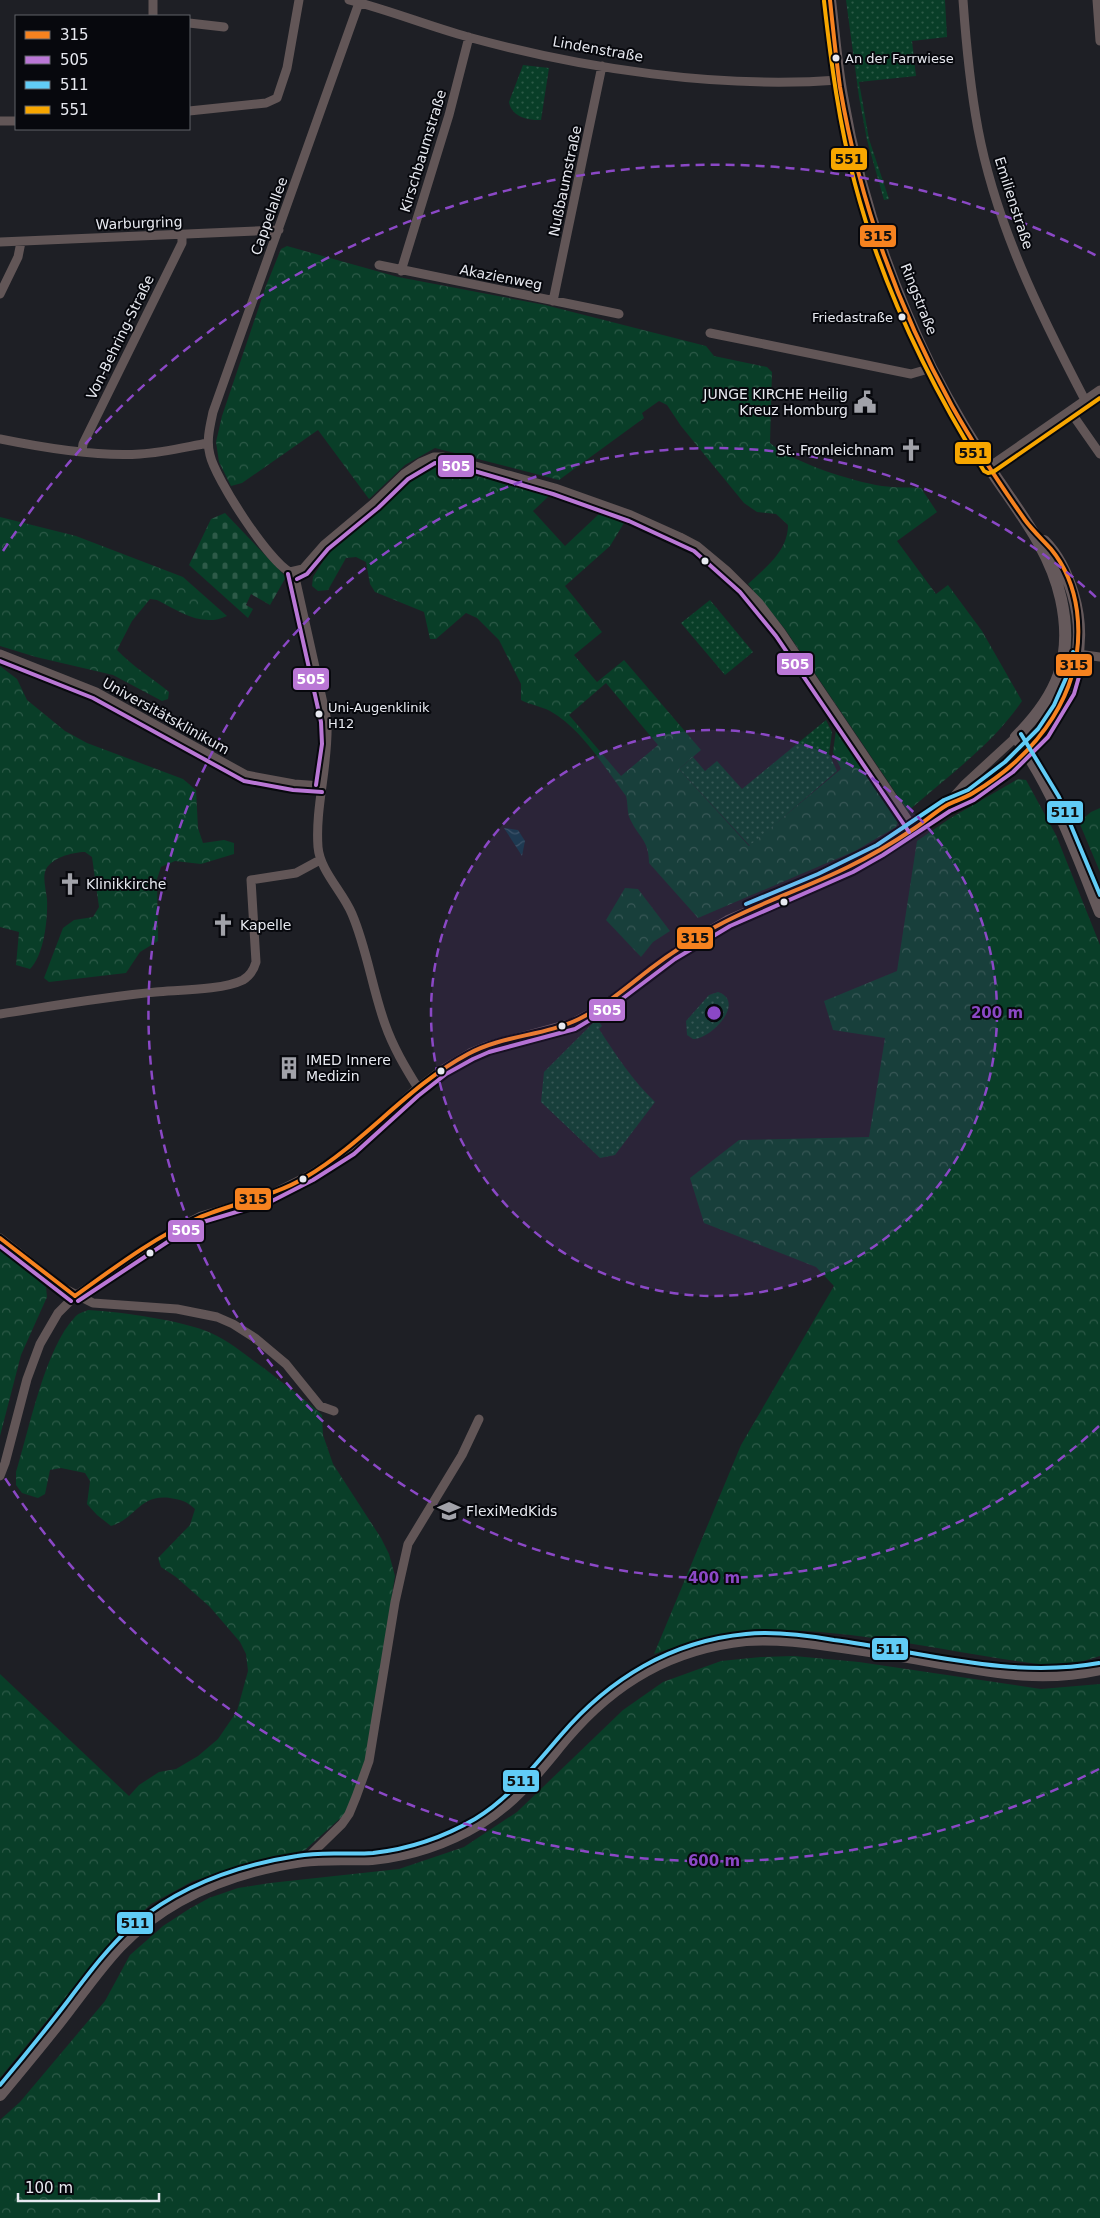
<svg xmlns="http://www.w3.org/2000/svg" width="1100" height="2218" font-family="'DejaVu Sans',sans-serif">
  <defs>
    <pattern id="grass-dots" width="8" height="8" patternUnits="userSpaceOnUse" patternTransform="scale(1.25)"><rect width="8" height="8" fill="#093e28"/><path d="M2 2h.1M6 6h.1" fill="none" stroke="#2d5a48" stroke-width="1.8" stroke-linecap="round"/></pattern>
    <pattern id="forest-crowns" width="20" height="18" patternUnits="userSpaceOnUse" patternTransform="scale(1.25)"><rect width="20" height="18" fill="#093e28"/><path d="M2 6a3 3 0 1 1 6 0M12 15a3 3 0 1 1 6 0" fill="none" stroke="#2d5a48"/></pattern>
    <pattern id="cemetery-stones" width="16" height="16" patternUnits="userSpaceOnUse" patternTransform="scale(1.25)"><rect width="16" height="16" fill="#093e28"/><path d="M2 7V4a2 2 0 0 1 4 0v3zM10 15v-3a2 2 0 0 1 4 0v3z" fill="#2d5a48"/></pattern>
    <pattern id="water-waves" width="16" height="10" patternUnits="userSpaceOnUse" patternTransform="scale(1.25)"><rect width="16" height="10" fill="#0f3741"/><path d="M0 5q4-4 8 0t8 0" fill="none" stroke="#32545d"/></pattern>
  </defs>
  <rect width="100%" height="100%" fill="#1e1f25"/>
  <path fill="url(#grass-dots)" d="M846,0H947H945L947,37L912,41L916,76L859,82L869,139L889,199L884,200L867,140L859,97Z
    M523,65L549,68L541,120C528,121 511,116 509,102Z
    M710,600L753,652L725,675L681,623Z
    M826,720L832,732L829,754L837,771L750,846L679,769L693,757L705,771L717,761L742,789Z
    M718,992C747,1002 710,1040 693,1039L687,1035L686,1021L709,995Z
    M597,1019L602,1026L599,1029C616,1055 632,1080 655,1102L615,1155L600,1158L541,1102L544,1072Z"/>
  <path fill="url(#forest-crowns)" fill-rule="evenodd" d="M287,246L398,277L545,305L706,346L714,356L767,367L772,372L770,443C794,463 851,481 882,486C895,488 909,487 921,488L937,512L897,541L936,594L948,585L982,631L1022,701C993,744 947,777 908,811L785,629L748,584C766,567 788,551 788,525L776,514L757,512L744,503L681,426L667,405L659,401L642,413L644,418L559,480L435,448L405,465L369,499L318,430L242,483L231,486L219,462L216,442L222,416L266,286L281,249Z
    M447,464L462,466L550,495L533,511L565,546L600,513L624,523L610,546L565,586L602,632L574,655L597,682L624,660L701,750L679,769L749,846L841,769L833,752L836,730L841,727L900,817L896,827L855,851L698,918L649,863C649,840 639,838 630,819C627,813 628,803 626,796C604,767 582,729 550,711C541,706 530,705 521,700V684L499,640L477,618L466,613L436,639H430L424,612L375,592L370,584L366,562L356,557L346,558L328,590L318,591L312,586L313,577L327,555L406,478L427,466ZM606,683L658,745L621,776L569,715Z
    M0,517L76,536L183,577L227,616C202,628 179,611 157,600L150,599L132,621L117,650C132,666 152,678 169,692L168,699L162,701L113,675L36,657L0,646Z
    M0,666L17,679L27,700L65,731L87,743L183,779L196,790L198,828L203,843L224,840L234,843V854L201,864L175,861L161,867L157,879L158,941L140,952L126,973L49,982L44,978L63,928L74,920L93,917L99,907L92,857L85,852C73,852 49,858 45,872C43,879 46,891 47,899C48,919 44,955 30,969L16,965L19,932L0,927Z
    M1018,779L1026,780L1056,835L1100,945V1656L1080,1662L1056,1666C953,1655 850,1625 746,1631C714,1633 685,1644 654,1654L741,1445L834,1286L816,1267L704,1223L690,1178L739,1140L869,1137L885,1038L833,1030L824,1001L897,971L917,841L949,819Z
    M1100,808V872L1079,822L1091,812Z
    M625,888L638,889L670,931L653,942L641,957L606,920Z
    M0,1250L46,1287L47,1297L21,1355L0,1436Z
    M88,1310C122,1312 181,1320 211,1333C231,1342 248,1357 265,1369C284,1384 304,1398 322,1415L323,1435L333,1464L381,1538L389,1554L395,1576L365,1762L346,1813L305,1850L193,1881L151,1904L111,1942L0,2078V1674L129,1796L139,1785L159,1772L176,1769L198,1756L218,1739L237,1711L248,1671L246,1654L240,1642L210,1607L176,1577L161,1567L158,1558L190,1525L195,1509C186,1501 182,1500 170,1498C139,1494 136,1519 111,1526L97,1515L87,1504L90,1481L85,1473L61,1468L50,1470L45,1494L38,1498L22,1493L16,1485V1472C29,1430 45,1348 75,1317C78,1313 84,1312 88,1310Z
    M794,1656L859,1662L1041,1689L1100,1684V2218H0V2120L20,2102L105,2001L130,1955L163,1926L189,1909L209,1898L238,1888L270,1883L399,1869L464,1847L517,1812L623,1710L663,1682L721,1661L761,1657Z"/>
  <path fill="url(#cemetery-stones)" d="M225,513L286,577L270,605L251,594L246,605L253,609L248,618L189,565L211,519Z"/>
  <path fill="url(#water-waves)" d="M504,828L518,830L525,841L522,856Z"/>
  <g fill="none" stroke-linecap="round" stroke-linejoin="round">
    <path stroke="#625657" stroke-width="9" d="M349,0C389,10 428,26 468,37C585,69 718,89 839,80
      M360,0L213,412C210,426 206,441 210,455C215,478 269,562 290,572L303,569L324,545L374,503L404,474L420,463L434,457H443L555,488L631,515L680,537L697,546L727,571L759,603L781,632L914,829
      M963,0C966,43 970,86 978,129C996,225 1040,314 1085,400
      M1097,0L1100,41
      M153,16V0
      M189,23L224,27
      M189,111L266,103L277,98L287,68L299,0
      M0,121H16
      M0,242L279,230
      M379,265L619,314
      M401,271L449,115L469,37
      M0,294L18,257L21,242
      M553,301L602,66
      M710,333L911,374L932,368
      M1070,411L1100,454
      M0,439C44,448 96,457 140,454C163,453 186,447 208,443
      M82,451L83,444L182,243V236
      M989,467L1100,390
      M294,573L327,721C329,764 315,806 318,847C320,871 343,892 352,914C367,949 372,988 385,1024C393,1047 405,1067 418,1088
      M1064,652L1100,657
      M0,654L96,692L246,775L294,784L322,786
      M948,803L965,784L1016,737
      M0,1014C52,1006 103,997 156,992C178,990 223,990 243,980C250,976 254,969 256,962L251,880L296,873L320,860
      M0,1238L63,1288L93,1303L177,1309L217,1317L233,1324L255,1338L286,1364L320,1406L334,1411
      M0,1476L5,1463L27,1379L40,1344L58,1313L75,1296L178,1228L201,1216L268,1196L310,1175L350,1149L414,1091L443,1069L470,1053L487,1046L572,1023L589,1014L614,998L683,946L727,920L821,880L880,850L947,805L971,795L1009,767L1026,751
      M304,1861L342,1824L349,1814L356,1797L369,1761L395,1602L408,1544L462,1455L479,1419"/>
    <path stroke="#65595b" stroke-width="12" d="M830,0C834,32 836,64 842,96C858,190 889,282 931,368C950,405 973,444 997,479C1023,517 1051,553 1061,599C1074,658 1057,696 1016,737C1054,790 1076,852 1100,912
      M1026,751C1067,707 1091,654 1073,594C1067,574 1058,555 1044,541
      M0,2095C23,2067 46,2040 68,2011C85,1989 101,1966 120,1946C169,1896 234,1871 302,1861C325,1858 349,1860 372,1859C411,1855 447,1843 480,1823C516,1802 540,1769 566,1738C614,1681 671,1648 746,1640C774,1638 801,1641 828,1645C864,1650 900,1655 936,1662C993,1672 1042,1682 1100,1669"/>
    <defs>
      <path id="bus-1" d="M0,1238L75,1296
        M75,1296C114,1268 153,1238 198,1218C233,1203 273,1197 306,1177C365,1142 408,1086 468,1054C503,1035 544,1036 579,1019C605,1006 627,987 650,969C671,953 693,939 715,927C758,903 804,889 848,867C871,856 894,842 915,828C926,821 935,812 947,805C955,801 965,798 973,793C1038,754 1087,690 1077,611C1074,589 1065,566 1051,549C1042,539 1033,531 1025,520C999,483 974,445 952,406C897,306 859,199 840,87C836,58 833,29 830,0"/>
      <path id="bus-2" d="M288,574L321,722L322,744L316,785
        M297,579L307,574L328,549L378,508L408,479L435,463L457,466L553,494L629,521L694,551L740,592L776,636L909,832
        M0,661L93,698L244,781L293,790L322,792
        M0,1246L71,1301
        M78,1301L181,1233L203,1222L270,1202L313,1180L354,1154L418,1096L446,1074L473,1059L489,1052L575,1029L610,1008L675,959L730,926L853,872L883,855L950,811L974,800L1013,772L1048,737L1074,694L1085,656"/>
      <path id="bus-3" d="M1021,734L1059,797L1100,895
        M746,904L818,874L877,845L944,800L968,790L1005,762L1038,729L1054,705L1066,678L1073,652
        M0,2085C22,2059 43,2033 64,2006C86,1977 107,1948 134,1924C180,1886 238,1865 297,1856C322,1851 347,1855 373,1853C409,1849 444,1837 475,1819C510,1798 534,1766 561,1735C609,1679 671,1641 746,1634C775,1631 805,1635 834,1640C922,1652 1011,1679 1099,1663"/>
      <path id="bus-4" d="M824,1C831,62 839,124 855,184C882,287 928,381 984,471L988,473L993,472L1100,398"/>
    </defs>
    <use href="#bus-1" stroke="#07080d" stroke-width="8"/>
    <use href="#bus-2" stroke="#07080d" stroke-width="8"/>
    <use href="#bus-3" stroke="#07080d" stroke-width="8"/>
    <use href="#bus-4" stroke="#07080d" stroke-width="8"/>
    <use href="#bus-1" stroke="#f6821f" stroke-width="4"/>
    <use href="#bus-2" stroke="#ba77d6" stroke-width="4"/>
    <use href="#bus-3" stroke="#61ccf6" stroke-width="4"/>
    <use href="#bus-4" stroke="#f7a600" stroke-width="4"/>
  </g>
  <circle cx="714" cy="1013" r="283" fill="#8b48c6" fill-opacity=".12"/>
  <g fill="none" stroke="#8b48c6" stroke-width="2.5" stroke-dasharray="9 6">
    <circle cx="714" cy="1013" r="283"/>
    <path d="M1099 1426A565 565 0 1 1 1099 600"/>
    <path d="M1099 1769A848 848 0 0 1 3 1475M3 551A848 848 0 0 1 1099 257"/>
  </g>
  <defs>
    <symbol id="civic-bare" viewBox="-9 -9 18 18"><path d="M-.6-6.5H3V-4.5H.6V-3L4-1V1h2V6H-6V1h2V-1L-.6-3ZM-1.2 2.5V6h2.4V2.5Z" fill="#a1a2a9" stroke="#07080d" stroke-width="2.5" paint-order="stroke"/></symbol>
    <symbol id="church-bare" viewBox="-9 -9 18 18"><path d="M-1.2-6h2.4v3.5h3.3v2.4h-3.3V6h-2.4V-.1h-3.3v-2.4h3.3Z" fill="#a1a2a9" stroke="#07080d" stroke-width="2.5" paint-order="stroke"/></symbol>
    <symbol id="building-bare" viewBox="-9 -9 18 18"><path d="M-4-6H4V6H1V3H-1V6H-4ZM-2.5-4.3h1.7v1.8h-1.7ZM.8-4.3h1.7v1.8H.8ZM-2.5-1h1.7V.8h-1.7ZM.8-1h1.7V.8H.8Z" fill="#a1a2a9" stroke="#07080d" stroke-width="2.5" paint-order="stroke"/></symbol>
    <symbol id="school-bare" viewBox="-9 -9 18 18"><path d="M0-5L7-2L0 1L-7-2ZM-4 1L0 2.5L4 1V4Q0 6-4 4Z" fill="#a1a2a9" stroke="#07080d" stroke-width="2.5" paint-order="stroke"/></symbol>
  </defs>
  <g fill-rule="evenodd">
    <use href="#civic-bare" x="849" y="386" width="32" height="32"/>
    <use href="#church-bare" x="895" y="434" width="32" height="32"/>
    <use href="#church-bare" x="54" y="868" width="32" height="32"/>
    <use href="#church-bare" x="207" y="909" width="32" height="32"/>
    <use href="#building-bare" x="273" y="1052" width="32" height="32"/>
    <use href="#school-bare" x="433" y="1495" width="32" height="32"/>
  </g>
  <g fill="#e7e9f0" stroke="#07080d" stroke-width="2">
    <circle cx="836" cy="58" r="4.5"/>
    <circle cx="902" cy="317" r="4.5"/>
    <circle cx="705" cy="561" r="4.5"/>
    <circle cx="319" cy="714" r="4.5"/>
    <circle cx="784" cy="902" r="4.5"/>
    <circle cx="562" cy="1026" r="4.5"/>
    <circle cx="441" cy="1071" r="4.5"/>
    <circle cx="303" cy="1179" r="4.5"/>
    <circle cx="150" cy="1253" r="4.5"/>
  </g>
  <g text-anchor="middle" stroke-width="4" stroke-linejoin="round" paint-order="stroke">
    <g font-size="13" fill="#e7e9f0" stroke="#07080d" text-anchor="start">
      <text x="845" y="63">An der Farrwiese</text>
      <text x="893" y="322" text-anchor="end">Friedastraße</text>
      <text x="328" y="712">Uni-Augenklinik<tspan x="328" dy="16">H12</tspan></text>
    </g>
    <g font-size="14" fill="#e7e9f0" stroke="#07080d">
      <text transform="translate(598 49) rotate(10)" y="5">Lindenstraße</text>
      <text transform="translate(423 151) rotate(-73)" y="5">Kirschbaumstraße</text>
      <text transform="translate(565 181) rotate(-78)" y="5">Nußbaumstraße</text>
      <text transform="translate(1014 203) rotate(72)" y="5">Emilienstraße</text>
      <text transform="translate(269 216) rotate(-70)" y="5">Cappelallee</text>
      <text transform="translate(139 223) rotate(-2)" y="5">Warburgring</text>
      <text transform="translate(501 277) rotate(11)" y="5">Akazienweg</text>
      <text transform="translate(919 299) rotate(68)" y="5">Ringstraße</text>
      <text transform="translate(120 337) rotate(-64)" y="5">Von-Behring-Straße</text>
      <text transform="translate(166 716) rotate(29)" y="5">Universitätsklinikum</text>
    </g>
    <g font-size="14" fill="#e7e9f0" stroke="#07080d" text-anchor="start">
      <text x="848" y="399" text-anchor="end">JUNGE KIRCHE Heilig<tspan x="848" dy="16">Kreuz Homburg</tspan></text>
      <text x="894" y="455" text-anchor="end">St. Fronleichnam</text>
      <text x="86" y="889">Klinikkirche</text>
      <text x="240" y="930">Kapelle</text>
      <text x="306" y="1065">IMED Innere<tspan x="306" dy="16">Medizin</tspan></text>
      <text x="466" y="1516">FlexiMedKids</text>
    </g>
  </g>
  <circle cx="714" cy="1013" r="8" fill="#8b48c6" stroke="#07080d" stroke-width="2.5"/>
  <g font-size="15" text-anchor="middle" font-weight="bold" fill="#8b48c6" stroke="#07080d" stroke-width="4" stroke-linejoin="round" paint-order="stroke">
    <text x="997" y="1018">200 m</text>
    <text x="714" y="1583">400 m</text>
    <text x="714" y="1866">600 m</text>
  </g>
  <g stroke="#07080d" stroke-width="2">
    <rect x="830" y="147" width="38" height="24" rx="5" fill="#f7a600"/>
    <rect x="859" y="224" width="38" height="24" rx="5" fill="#f6821f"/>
    <rect x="954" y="441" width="38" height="24" rx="5" fill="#f7a600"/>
    <rect x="437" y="454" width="38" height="24" rx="5" fill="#ba77d6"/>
    <rect x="776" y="652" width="38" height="24" rx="5" fill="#ba77d6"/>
    <rect x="1055" y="653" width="38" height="24" rx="5" fill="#f6821f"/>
    <rect x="292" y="667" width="38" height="24" rx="5" fill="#ba77d6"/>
    <rect x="1046" y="800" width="38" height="24" rx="5" fill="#61ccf6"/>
    <rect x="676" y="926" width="38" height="24" rx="5" fill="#f6821f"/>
    <rect x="588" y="998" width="38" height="24" rx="5" fill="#ba77d6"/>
    <rect x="234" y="1187" width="38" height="24" rx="5" fill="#f6821f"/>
    <rect x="167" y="1219" width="38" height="24" rx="5" fill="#ba77d6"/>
    <rect x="871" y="1637" width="38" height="24" rx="5" fill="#61ccf6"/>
    <rect x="502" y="1769" width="38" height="24" rx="5" fill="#61ccf6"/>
    <rect x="116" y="1911" width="38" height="24" rx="5" fill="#61ccf6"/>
  </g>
  <g font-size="14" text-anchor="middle" font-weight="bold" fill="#fff">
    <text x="456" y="471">505</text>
    <text x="795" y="669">505</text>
    <text x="311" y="684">505</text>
    <text x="607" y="1015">505</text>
    <text x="186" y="1235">505</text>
  </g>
  <g font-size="14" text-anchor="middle" font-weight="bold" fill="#111">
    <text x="849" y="164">551</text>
    <text x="878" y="241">315</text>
    <text x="973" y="458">551</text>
    <text x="1074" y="670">315</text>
    <text x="1065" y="817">511</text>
    <text x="695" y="943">315</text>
    <text x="253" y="1204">315</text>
    <text x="890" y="1654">511</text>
    <text x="521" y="1786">511</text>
    <text x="135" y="1928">511</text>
  </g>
  <rect x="15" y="15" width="175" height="115" fill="#07080d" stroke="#616268"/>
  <rect x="25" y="31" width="25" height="8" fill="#f6821f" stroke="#616268"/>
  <text x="60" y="40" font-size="15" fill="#e7e9f0">315</text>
  <rect x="25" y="56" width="25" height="8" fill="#ba77d6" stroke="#616268"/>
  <text x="60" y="65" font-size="15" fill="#e7e9f0">505</text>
  <rect x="25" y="81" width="25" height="8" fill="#61ccf6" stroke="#616268"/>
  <text x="60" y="90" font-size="15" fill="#e7e9f0">511</text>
  <rect x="25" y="106" width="25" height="8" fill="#f7a600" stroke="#616268"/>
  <text x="60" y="115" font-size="15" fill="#e7e9f0">551</text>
  <path d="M18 2193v8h141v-8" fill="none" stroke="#e7e9f0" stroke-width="2.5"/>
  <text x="25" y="2193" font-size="15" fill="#e7e9f0" stroke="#07080d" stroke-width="4" paint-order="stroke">100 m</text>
</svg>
